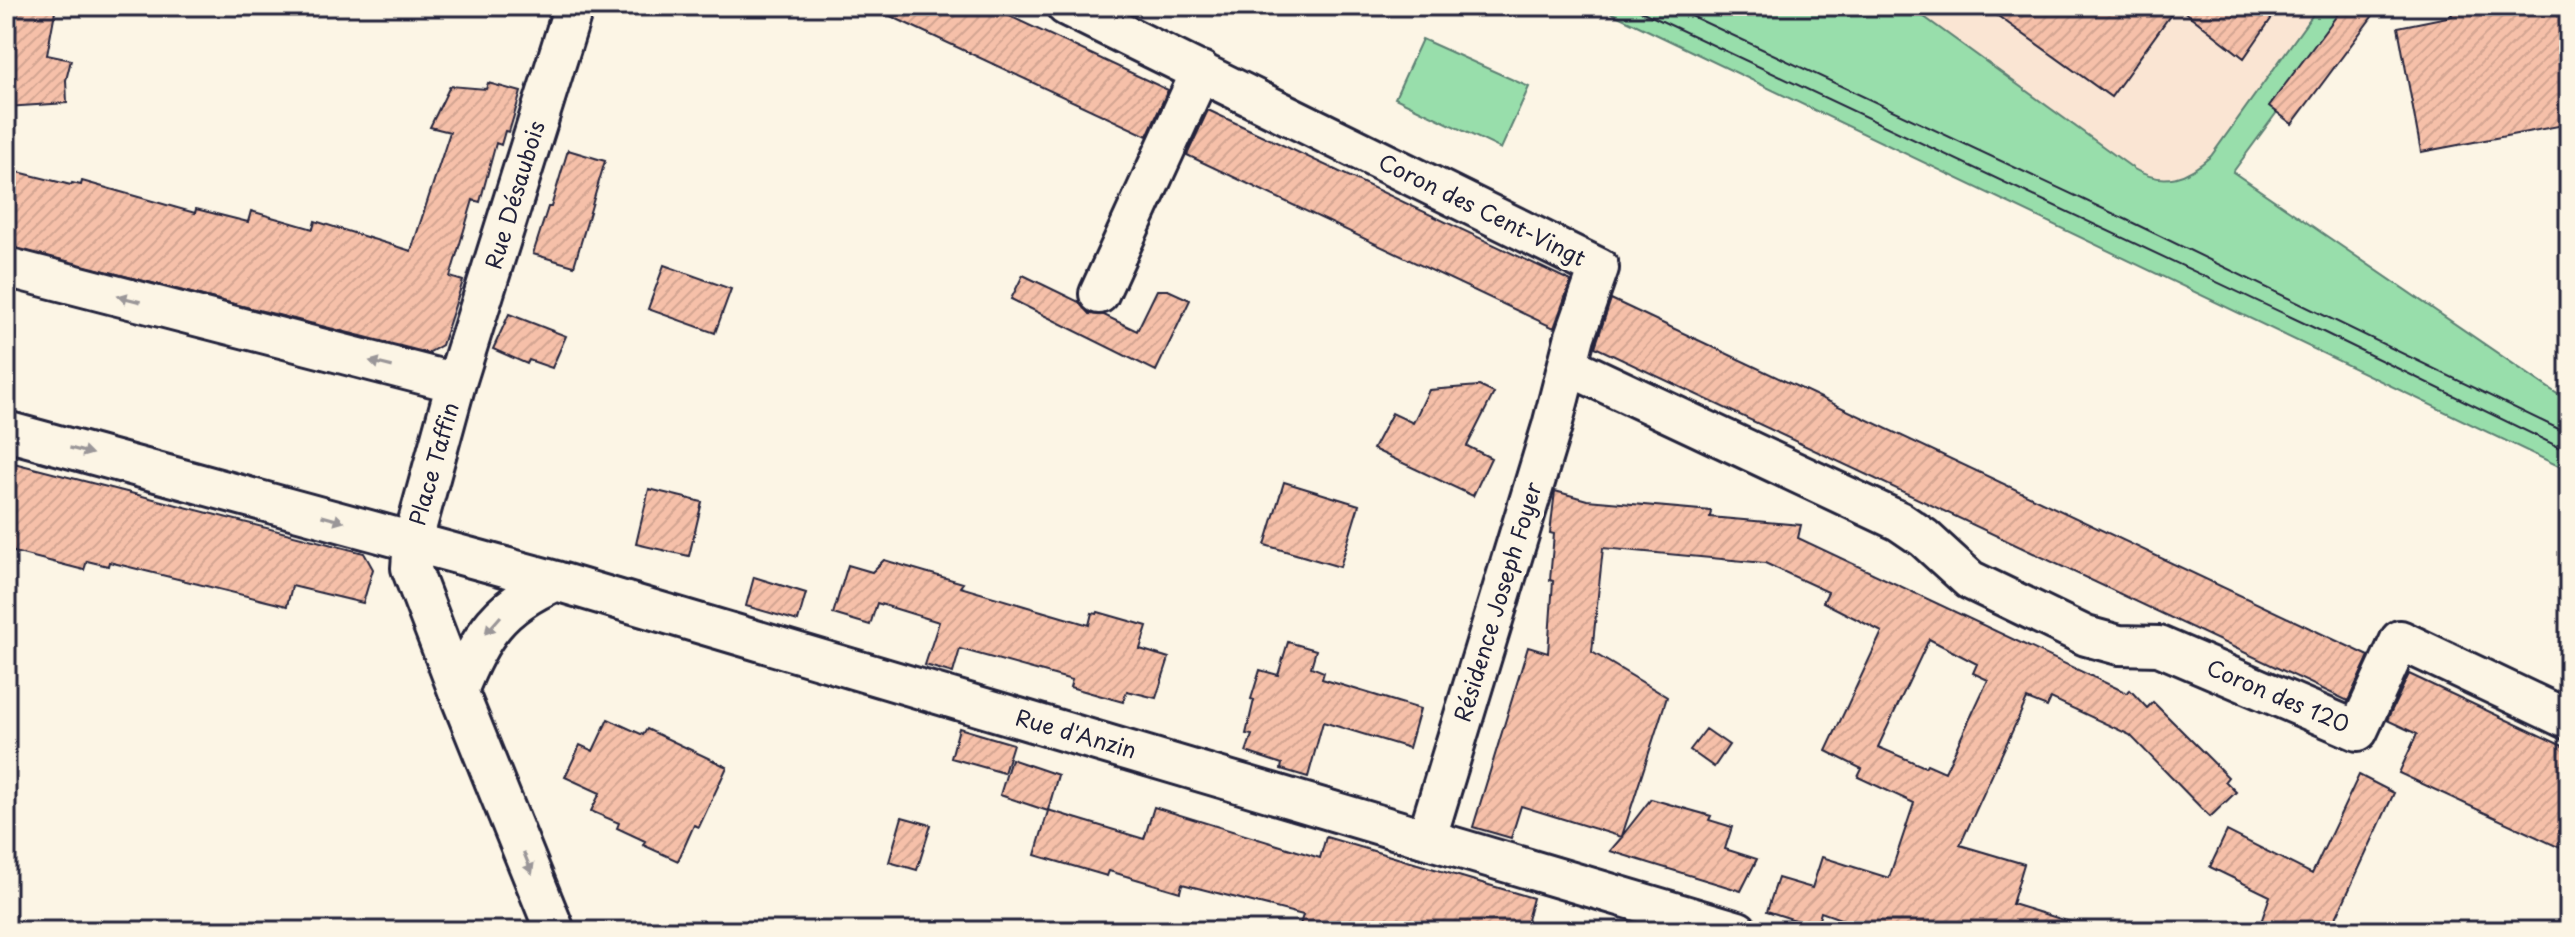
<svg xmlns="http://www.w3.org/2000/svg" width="2575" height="937" font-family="'Playpen Sans',sans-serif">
  <defs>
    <pattern id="building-hatch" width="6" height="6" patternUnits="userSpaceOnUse" patternTransform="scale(2)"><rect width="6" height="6" fill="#f6c0a9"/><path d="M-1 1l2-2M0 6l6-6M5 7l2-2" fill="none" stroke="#d3a592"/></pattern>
  </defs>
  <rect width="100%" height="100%" fill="#fcf5e5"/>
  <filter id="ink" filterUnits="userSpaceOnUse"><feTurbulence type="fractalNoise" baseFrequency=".0125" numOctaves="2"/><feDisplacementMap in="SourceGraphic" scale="16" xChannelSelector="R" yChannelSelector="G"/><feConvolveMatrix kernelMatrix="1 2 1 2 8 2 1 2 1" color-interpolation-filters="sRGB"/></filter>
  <g filter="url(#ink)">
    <path fill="#fae5d3" d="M1714,6H2355L2186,236Z"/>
    <path fill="#98deab" stroke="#5d8073" stroke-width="2" d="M1597,6H1909L2134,169C2164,187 2187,178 2211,156L2319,6H2355L2233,172L2569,402V471Z
      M1422,39L1529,87L1501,149L1395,98Z"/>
    <path fill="url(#building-hatch)" stroke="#22223b" stroke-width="2" fill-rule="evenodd" d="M6,6H56L47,55L71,60L66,80L67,103L6,107Z
      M869,6H988L1168,90L1147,136Z
      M1984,6H2280L2244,58L2177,6L2111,97Z
      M2344,6H2380L2292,124L2269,106Z
      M2450,6H2569V124L2421,152L2398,27L2452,16Z
      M488,83L521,92L509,132L505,131L501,145L496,143L480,202L473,200L450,277L463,281L442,345L428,353L6,246V169L71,185L72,183L81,185L82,181L195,213L196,209L248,222L251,211L313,229L315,221L411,251L450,132L430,127L450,86L486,89Z
      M1208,110L1571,281L1554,328L1187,155Z
      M568,150L605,161L574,266L533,254L548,207H551Z
      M664,265L731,289L715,333L648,309Z
      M1023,275L1079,302L1089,314L1104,315L1137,331L1157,290H1168L1190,300L1156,371L1011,299Z
      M1611,299L2369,656L2348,701L1595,347Z
      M509,314L566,336L552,368L529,360L527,364L493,349Z
      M1479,386L1494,393L1467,446L1491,458L1473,496L1373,449L1392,413L1413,423L1429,390Z
      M6,461L364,553L373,569L363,603L292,586L287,606L109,562L108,566L87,561L84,570L6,550Z
      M1284,482L1359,505L1340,567L1265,545Z
      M649,489L702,502L689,556L636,544Z
      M1555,491L1587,500L1711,511L1710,517L1801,525L1798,538L2127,693L2130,690L2147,708L2153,702L2228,777L2225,781L2236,792L2210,817L2130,735L2051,698L2047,707L2027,699L1960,845L2024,864L2012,904L2080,925L2079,931H1875L1821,912L1817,927L1767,911L1778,878L1812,888L1822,857L1889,878L1914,803L1858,777L1862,769L1826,751L1882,632L1823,602L1828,592L1765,563L1603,548L1592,652L1667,697L1622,836L1651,799L1711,816L1709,820L1732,827L1725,849L1757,859L1741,891L1610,851L1622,837L1521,806L1511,838L1473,827L1528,647L1548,653L1553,581L1550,580L1554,534L1550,533ZM1929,639L1977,664L1973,673L1988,680L1945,772L1927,764L1925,767L1878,747Z
      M884,560L963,583L960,587L1089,625L1092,613L1097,614L1098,612L1147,626L1140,649L1169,658L1156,698L1127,691L1123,702L1070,687L1072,680L960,649L953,673L925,665L939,622L877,603L870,625L833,614L848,565L872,572Z
      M754,577L806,593L798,621L746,606Z
      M1288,642L1316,650L1311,667L1324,672L1322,679L1420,709L1409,748L1323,722L1308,777L1281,769L1282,764L1246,752L1252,735L1246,734L1254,700L1251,699L1260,670L1278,675Z
      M2409,674L2569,749V852L2399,773L2417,734L2387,720Z
      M608,719L643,735L647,729L727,767L699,827L694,825L678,861L643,845L645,841L617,828L619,823L591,811L600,793L565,777L580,745L593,751Z
      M959,728L1013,744L1004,773L951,758Z
      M1706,729L1729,745L1714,767L1690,750Z
      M1011,759L1058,775L1048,810L1144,839L1154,807L1320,858L1326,837L1533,898L1524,931H1298L1303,915L1182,884L1180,892L1109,871L1107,876L1035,855L1048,811L1000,795Z
      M2359,775L2394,793L2330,931H2280L2260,925L2270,896L2210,867L2227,831L2312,874Z
      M902,817L931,825L917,870L889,862Z"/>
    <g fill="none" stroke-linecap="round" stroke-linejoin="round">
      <defs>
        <path id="street" d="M1066,6L1599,268L1575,336L1552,426L1427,837
          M6,267L456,383
          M1099,294L1201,71
          M1569,366L1899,521L1924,538L1970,580L2086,636L2119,645L2159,646L2358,731L2400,640L2569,720
          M6,431L556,581L1738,931
          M458,691L411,568L413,540L456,383L574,6
          M555,931L458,691C480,635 500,605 556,581"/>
      </defs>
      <use href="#street" stroke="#22223b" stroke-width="44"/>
      <use href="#street" stroke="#fcf5e5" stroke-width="38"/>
      <path stroke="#22223b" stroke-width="2" d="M1630,6L2323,332L2569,452
        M1670,6L2125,219L2569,434"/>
    </g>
    <defs><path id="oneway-solid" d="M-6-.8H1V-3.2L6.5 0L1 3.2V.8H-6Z" transform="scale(2)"/></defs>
    <g fill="#9a9698">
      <use href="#oneway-solid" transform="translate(129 299) rotate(-166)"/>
      <use href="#oneway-solid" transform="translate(381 364) rotate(-166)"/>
      <use href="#oneway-solid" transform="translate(81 451) rotate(15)"/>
      <use href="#oneway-solid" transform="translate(333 519) rotate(15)"/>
      <use href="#oneway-solid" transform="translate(493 625) rotate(131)"/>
      <use href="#oneway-solid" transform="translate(528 863) rotate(68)"/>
    </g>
  </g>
  <g text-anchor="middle" stroke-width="8" stroke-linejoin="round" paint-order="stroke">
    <g font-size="22" fill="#22223b" stroke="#fcf5e5">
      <text transform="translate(515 195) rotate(-73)" y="8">Rue Désaubois</text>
      <text transform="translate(1482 210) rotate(26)" y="8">Coron des Cent-Vingt</text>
      <text transform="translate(434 464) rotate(-74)" y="8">Place Taffin</text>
      <text transform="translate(1498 602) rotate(-73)" y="8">Résidence Joseph Foyer</text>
      <text transform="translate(2278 696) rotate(23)" y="8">Coron des 120</text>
      <text transform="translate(1076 734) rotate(16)" y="8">Rue d'Anzin</text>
    </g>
  </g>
  <rect width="2575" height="937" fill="none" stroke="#fcf5e5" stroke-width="32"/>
  <rect x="16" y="16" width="2543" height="905" fill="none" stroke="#22223b" stroke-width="3" filter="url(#ink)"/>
</svg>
